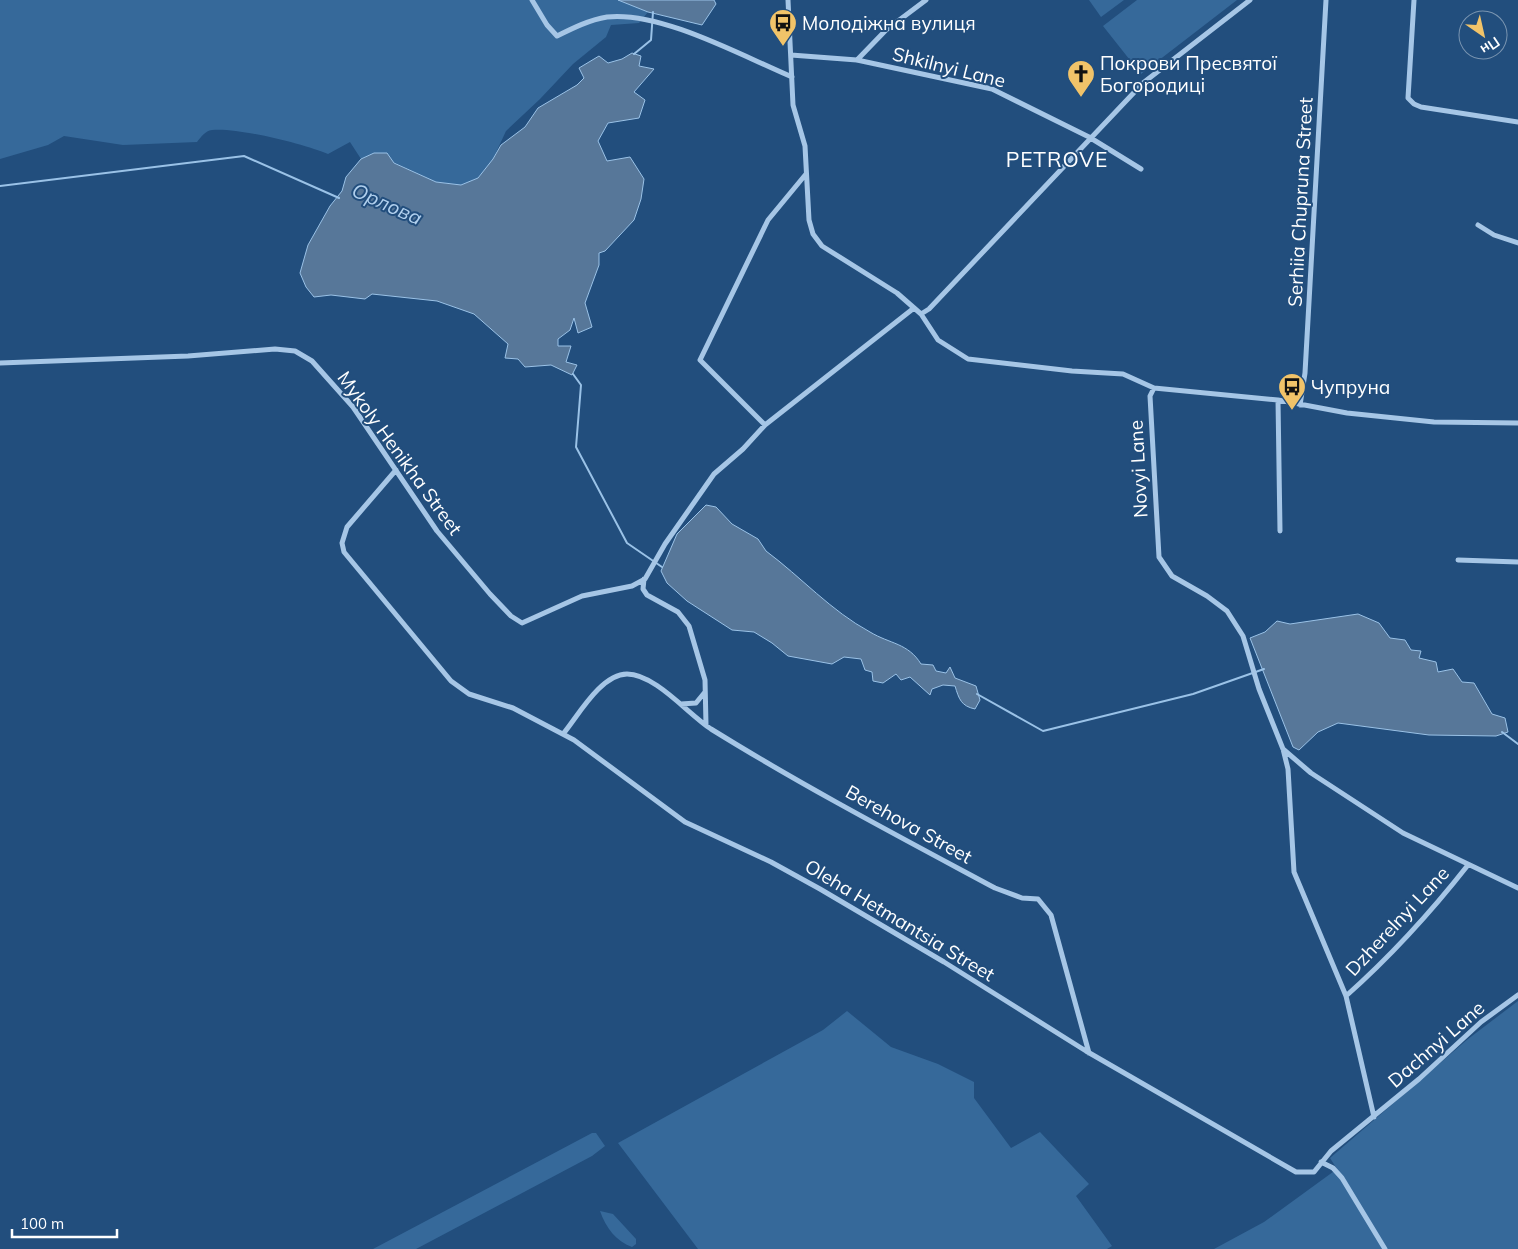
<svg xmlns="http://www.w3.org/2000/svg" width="1518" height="1249" font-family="Mulish,sans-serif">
  <rect width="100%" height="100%" fill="#224e7d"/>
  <path fill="#36699a" d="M0,0H618L648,12L639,23L611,25L606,37L573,64L540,99L506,131L493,159L478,178L461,185L436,182L374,153L361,159L350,142L328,154C304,144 237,127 212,130C205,131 201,137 197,142L123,145L64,136L48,145L0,159Z
    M1089,0H1124L1101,17Z
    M1137,0H1237L1141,74L1103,26Z
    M1518,1001V1249H1214L1264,1222L1337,1169L1330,1158L1468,1039Z
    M847,1011L891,1047L938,1064L974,1082V1098L1011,1148L1040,1132L1089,1184L1076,1196L1112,1246L1107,1249H698L618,1143L823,1030Z
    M592,1133H596L605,1146L592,1156L416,1249H373Z
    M600,1211L613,1214L636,1239V1244L632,1247C616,1241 606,1228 600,1211Z"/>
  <path fill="#577799" stroke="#9ac2e7" d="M618,0H714L716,4L702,25L648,12Z
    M632,53L641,56L639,66L654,69L634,92L645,100L639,118L608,123L598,141L607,161L630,157L644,179L641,199L634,220L605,251L599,253V265L585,303L592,327L578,333L574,318L570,330L558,339V346H571L566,362L577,365L572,375L551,365L525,367L518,359L505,358L508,344L474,314L437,301L372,294L365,299L331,295L314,297L306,287L300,273L308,245L330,206L342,191L346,177L361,159L374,153H387L394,163L436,182L461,185L478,178L493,159L501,145L525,127L538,108L577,85L584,78L579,68L599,56L608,63L622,59Z
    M706,505L716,507L732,524L758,539L766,551C801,577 831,611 870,632C890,644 908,643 921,664L933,665L936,671L946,673L950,667L955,678L976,686L980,700L975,709C961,706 959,699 955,686L943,685L932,689L930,695L910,677L901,680L896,674L883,683L873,681L872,672L865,670L861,659L844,657L832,664L788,656L772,643L754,632L732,630L687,601L667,583L661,571L677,534Z
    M1358,614L1379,623L1390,638L1405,640L1411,650L1421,651L1419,658L1436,662L1438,672L1453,669L1462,682L1474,683L1492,714L1505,718L1508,732L1496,736L1429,735L1338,723L1318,732L1299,750L1293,747L1250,638L1265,632L1277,621L1290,624Z"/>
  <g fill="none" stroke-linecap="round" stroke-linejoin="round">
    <path stroke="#9ac2e7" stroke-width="2" d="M634,54L651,40L653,12
      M0,186L244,156L339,198
      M573,374L581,385L576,447L627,543L662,567
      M977,694L1043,731L1193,694L1264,669
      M1502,732L1518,744"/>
    <path stroke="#a6c6e6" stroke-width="5" d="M532,0L547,25L557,36C573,28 589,20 607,17C661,11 742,56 792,77
      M788,0L793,105L805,146L809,220L813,234L822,246L897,293L921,314L938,340L968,359L1072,371L1123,374L1154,388L1278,400L1347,413L1434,422L1518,423
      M1414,0L1408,98L1414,104L1421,107L1518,122
      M791,55L857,60L992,89L1089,137L1141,169
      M857,60L886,30L926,0
      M1478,225L1494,235L1518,243
      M921,314L929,309L1143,83L1250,0
      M0,363L188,356L275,349L295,351L312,361L353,407L437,531L490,594L511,616L522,623L582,596L632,586L645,579L665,544L714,474L743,449L765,425L914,308
      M1154,388L1150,396L1159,557L1172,576L1207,596L1227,611L1243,636L1259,689L1283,749L1288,769L1294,872L1346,996L1374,1117
      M1278,400L1280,531
      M1300,405L1305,373L1326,0
      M765,425L700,360L768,220L806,174
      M396,470L347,527L342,543L344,552L451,681L469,694L513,708L574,740L685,822L771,862L820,889L944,962L1086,1051L1296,1172H1314L1331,1151L1419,1079L1481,1022L1518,995
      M1458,560L1518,562
      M644,579L643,589L647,595L678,612L689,626L705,680L706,725
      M681,704L696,703L705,692
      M563,734C578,716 601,674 627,674C655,674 688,714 711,729C803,786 900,837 995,888L1022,898L1038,899L1051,915L1089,1053
      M1283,749L1311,773L1403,833L1518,888
      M1346,996C1391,956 1431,912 1468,865
      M1321,1162L1333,1168L1342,1178L1385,1249"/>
  </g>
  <defs>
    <symbol id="bus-pin" viewBox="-11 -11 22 30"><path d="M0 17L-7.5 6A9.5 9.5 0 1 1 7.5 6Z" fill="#f1c369" stroke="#224e7d"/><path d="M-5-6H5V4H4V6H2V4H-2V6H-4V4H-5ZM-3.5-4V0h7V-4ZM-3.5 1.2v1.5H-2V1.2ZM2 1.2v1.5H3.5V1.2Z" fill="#111"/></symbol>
    <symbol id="church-pin" viewBox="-11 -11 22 30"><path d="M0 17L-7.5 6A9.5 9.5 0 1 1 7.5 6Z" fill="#f1c369" stroke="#224e7d"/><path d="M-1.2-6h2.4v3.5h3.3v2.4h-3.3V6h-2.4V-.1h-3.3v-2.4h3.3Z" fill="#111"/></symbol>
  </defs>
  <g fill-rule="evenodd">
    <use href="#bus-pin" x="767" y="7" width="32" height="43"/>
    <use href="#church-pin" x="1065" y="58" width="32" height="43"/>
    <use href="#bus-pin" x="1276" y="371" width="32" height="43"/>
  </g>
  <g text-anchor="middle" stroke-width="4" stroke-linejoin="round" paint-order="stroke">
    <g font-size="19" fill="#fff" stroke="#224e7d" text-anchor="start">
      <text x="802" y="30">Молодіжна вулиця</text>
      <text x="1100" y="70">Покрови Пресвятої<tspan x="1100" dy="22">Богородиці</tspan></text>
      <text x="1311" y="394">Чупруна</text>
    </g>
    <g font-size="19" fill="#fff" stroke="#224e7d">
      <text transform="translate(949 67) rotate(14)" y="7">Shkilnyi Lane</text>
      <text transform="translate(1300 202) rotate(-87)" y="7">Serhiia Chupruna Street</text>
      <text transform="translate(400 453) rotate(54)" y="7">Mykoly Henikha Street</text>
      <text transform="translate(1138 469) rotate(-93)" y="7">Novyi Lane</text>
      <text transform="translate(909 824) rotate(29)" y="7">Berehova Street</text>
      <text transform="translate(900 920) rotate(31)" y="7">Oleha Hetmantsia Street</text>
      <text transform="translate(1397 921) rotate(-47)" y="7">Dzherelnyi Lane</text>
      <text transform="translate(1436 1044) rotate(-41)" y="7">Dachnyi Lane</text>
    </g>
    <g font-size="20" font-style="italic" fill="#b1d0ee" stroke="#224e7d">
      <text transform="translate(387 204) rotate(24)" y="7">Орлова</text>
    </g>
    <g font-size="21" letter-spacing="1" fill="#fff" stroke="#224e7d">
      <text x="1057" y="167">PETROVE</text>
    </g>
  </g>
  <g transform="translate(1483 35) rotate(146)"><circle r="24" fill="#224e7d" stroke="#7a95b1"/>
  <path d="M0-4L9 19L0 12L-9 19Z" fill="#f1c369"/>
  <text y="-8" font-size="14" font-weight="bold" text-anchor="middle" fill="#ffffff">Пн</text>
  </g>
  <path d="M12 1229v8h105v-8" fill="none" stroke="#ffffff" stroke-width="2.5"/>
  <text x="20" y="1229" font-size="15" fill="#ffffff" stroke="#224e7d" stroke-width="4" paint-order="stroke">100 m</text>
</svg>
